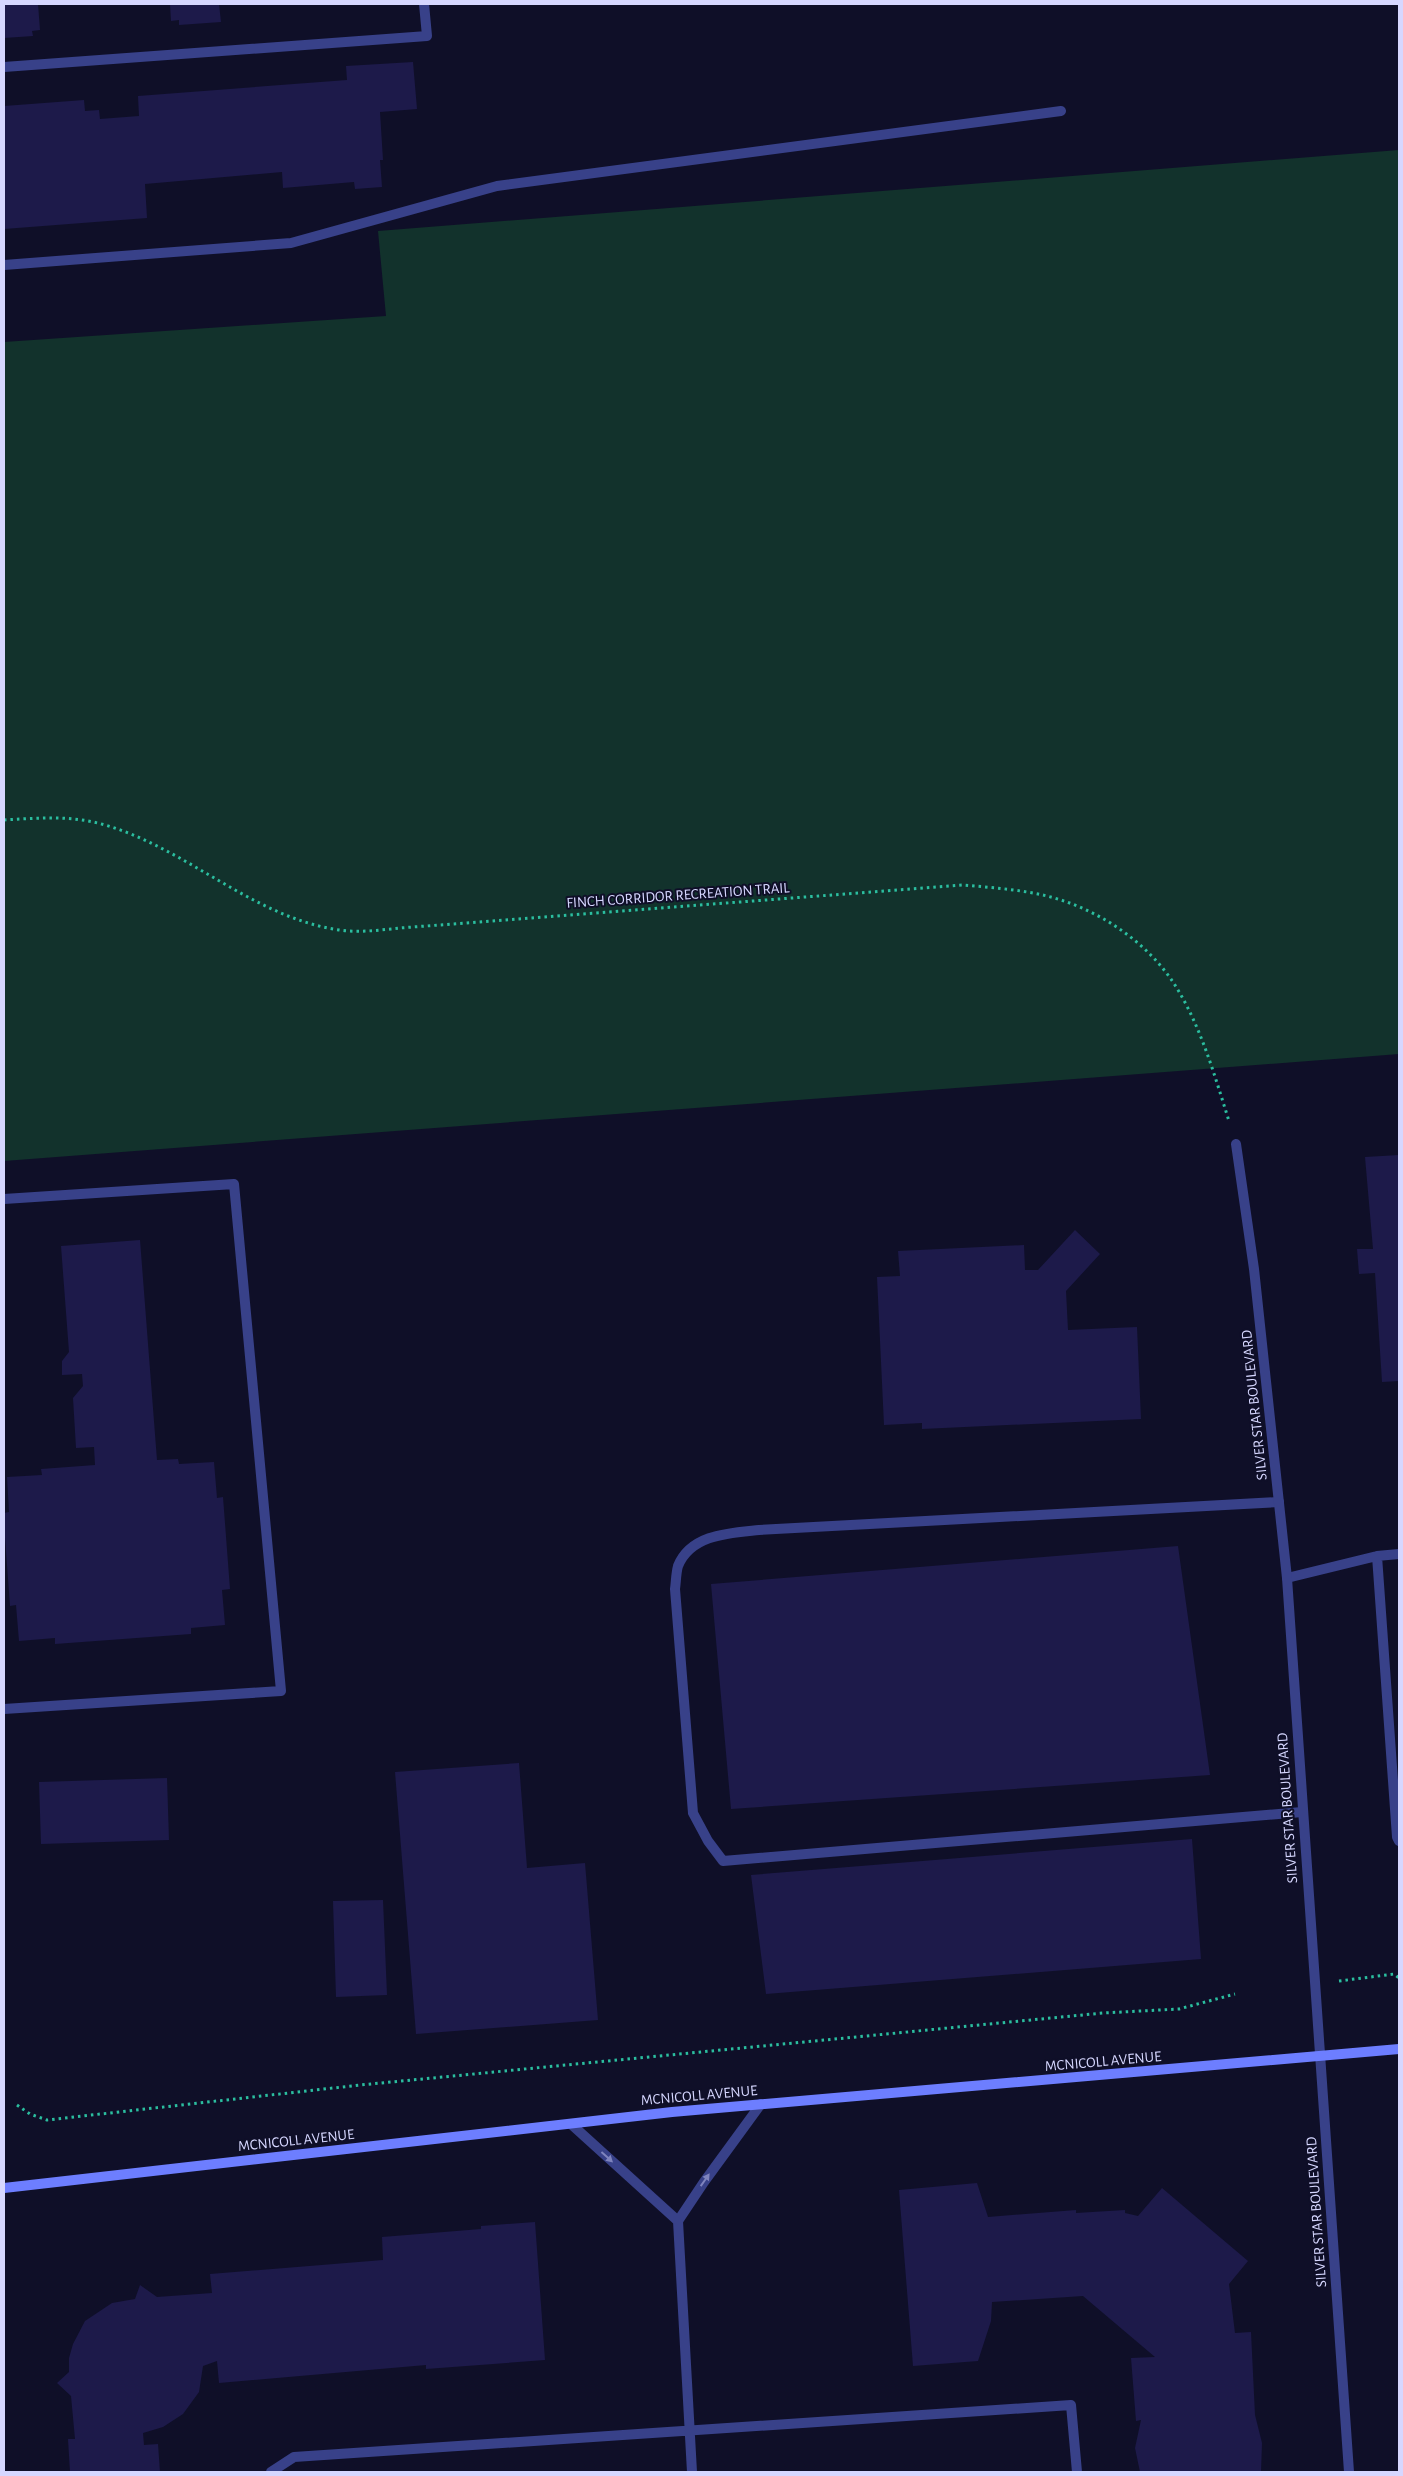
<svg xmlns="http://www.w3.org/2000/svg" width="1403" height="2476" font-family="'Alegreya Sans',sans-serif">
  <rect width="100%" height="100%" fill="#0f0f28"/>
  <path fill="#12322c" d="M1399,150V1054L4,1161V342L386,316L378,231Z"/>
  <path fill="#1d1a4a" d="M4,4H38L40,30L32,31L33,36L4,38Z
    M170,4H219L221,22L179,25V20L171,21Z
    M413,62L417,109L380,112L383,160H380L382,187L355,189L354,182L283,188L282,172L145,184L147,218L4,229V106L84,100L85,111L99,110L100,119L139,116L138,96L347,80L346,66Z
    M1399,1155V1381L1382,1382L1375,1273L1359,1274L1357,1249H1373L1365,1157Z
    M1075,1230L1100,1254L1066,1291L1068,1330L1137,1327L1141,1419L922,1429V1423L884,1425L877,1277L900,1276L898,1251L1024,1245L1025,1270H1038Z
    M140,1240L157,1460L178,1459L179,1464L214,1462L217,1498L223,1497L230,1589L222,1590L225,1625L191,1628V1634L55,1644V1638L19,1641L16,1605L10,1606L4,1524V1513L9,1512L7,1477L42,1475L41,1469L95,1465L94,1447L76,1448L73,1398L83,1386L82,1374L62,1375V1361L69,1352L61,1246Z
    M1178,1546L1210,1775L731,1809L711,1584Z
    M519,1763L527,1868L585,1863L598,2020L416,2034L395,1772Z
    M167,1778L169,1840L41,1844L39,1782Z
    M1192,1839L1201,1959L766,1994L751,1875Z
    M383,1900L387,1995L336,1997L333,1901Z
    M977,2183L988,2217L1076,2210V2213L1125,2210V2213L1138,2216L1162,2188L1248,2261L1229,2284L1235,2333L1251,2332L1255,2415L1262,2443L1261,2472H1140L1135,2448L1141,2420L1136,2421L1131,2358L1155,2357L1083,2296L992,2302L991,2321L978,2361L913,2366L899,2190Z
    M535,2222L545,2360L426,2369V2365L219,2383L217,2361L203,2366L199,2392L183,2414L163,2427L143,2433L144,2445L158,2444L160,2472H70L68,2439H75L71,2396L57,2383L69,2372V2358L73,2344L85,2321L112,2303L135,2299L140,2285L157,2297L212,2293L210,2274L383,2260L382,2237L481,2229V2226Z"/>
  <g fill="none" stroke-linecap="round" stroke-linejoin="round">
    <path stroke="#2bbe9f" stroke-width="3" stroke-dasharray="2.5 4" stroke-linecap="butt" d="M4,820C37,818 72,815 105,825C188,849 252,917 339,930C359,933 380,930 400,928L962,885C987,887 1013,889 1038,894C1093,905 1149,941 1178,990C1202,1030 1215,1077 1229,1121
      M1339,1981L1394,1974L1399,1978
      M17,2105L30,2114L47,2120L360,2085L1103,2013L1179,2009L1235,1994"/>
    <path stroke="#384189" stroke-width="10" d="M4,67L427,36L424,4
      M4,265L291,243L497,186L1061,111
      M4,1199L234,1184L281,1691L4,1709
      M1279,1502L759,1530C730,1533 691,1534 678,1566C676,1573 676,1582 675,1589L693,1813L708,1841L723,1861L1302,1812
      M1377,1556L1397,1837L1399,1841
      M1287,1578L1377,1556L1399,1554
      M571,2124L678,2221
      M271,2472L294,2457L1071,2405L1077,2472
      M692,2472L678,2221L704,2182L761,2104"/>
    <path stroke="#384189" stroke-width="10" d="M1236,1144L1254,1269L1287,1578L1349,2472"/>
    <path stroke="#6d7eff" stroke-width="10" d="M4,2188L672,2112L1399,2049"/>
  </g>
  <defs><path id="oneway-solid" d="M-6-.8H1V-3.2L6.5 0L1 3.2V.8H-6Z" transform="scale(1.25)"/></defs>
  <g fill="#7f84be">
    <use href="#oneway-solid" transform="translate(607 2157) rotate(42)"/>
    <use href="#oneway-solid" transform="translate(705 2180) rotate(-55)"/>
  </g>
  <g text-anchor="middle" stroke-width="4" stroke-linejoin="round" paint-order="stroke">
    <g font-size="15" fill="#d6d7ff" stroke="#0f0f28">
      <text transform="translate(678 895) rotate(-4)" y="5">FINCH CORRIDOR RECREATION TRAIL</text>
      <text transform="translate(1254 1405) rotate(-96)" y="5">SILVER STAR BOULEVARD</text>
      <text transform="translate(1287 1808) rotate(-94)" y="5">SILVER STAR BOULEVARD</text>
      <text transform="translate(1103 2061) rotate(-5)" y="5">MCNICOLL AVENUE</text>
      <text transform="translate(699 2095) rotate(-5)" y="5">MCNICOLL AVENUE</text>
      <text transform="translate(296 2140) rotate(-6)" y="5">MCNICOLL AVENUE</text>
      <text transform="translate(1316 2212) rotate(-94)" y="5">SILVER STAR BOULEVARD</text>
    </g>
  </g>
  <rect width="1403" height="2476" fill="none" stroke="#d6d7ff" stroke-width="10"/>
</svg>
